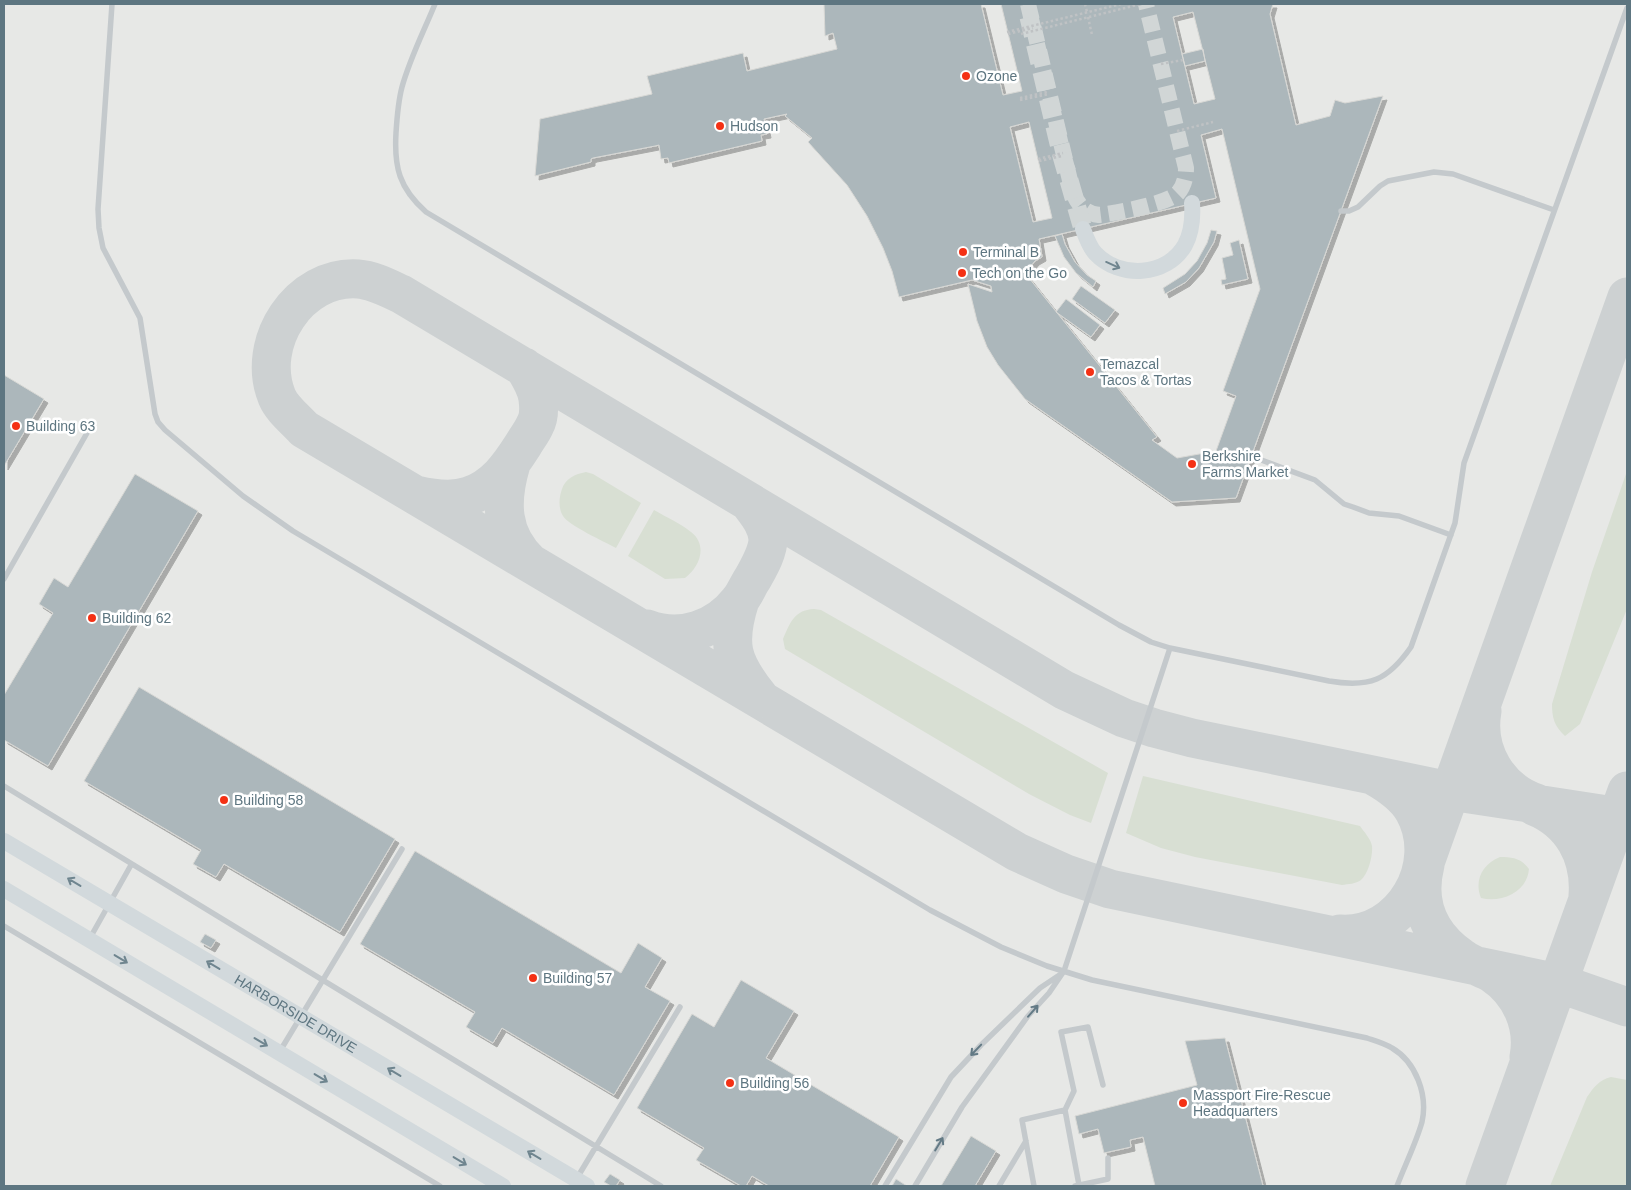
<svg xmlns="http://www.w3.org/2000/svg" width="1631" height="1190" font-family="Helvetica,sans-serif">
  <defs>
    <filter id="shadow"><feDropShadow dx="4" dy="4" stdDeviation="0" flood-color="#0004"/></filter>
  </defs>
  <rect width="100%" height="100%" fill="#f7f6f3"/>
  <path fill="#e7e8e6" d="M4,4H1627V1186H4Z"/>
  <path fill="#d8dfd3" d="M1627,471V609L1580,724L1565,736C1554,726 1552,717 1552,704L1592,572Z
    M586,472L593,474L641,503L616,548C605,542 568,525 563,516C558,508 559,497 562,489C565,479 575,474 586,472Z
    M654,510C666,517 680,523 691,532C708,545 700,567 685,578L665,579L628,556Z
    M814,609L821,610L1108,773L1091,823L1070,815L1029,794L785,649L783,639C790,623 794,610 814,609Z
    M1143,776L1360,826C1364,832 1371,839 1372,846C1373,856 1368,874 1361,880C1356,884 1348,884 1342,885L1195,857L1161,848L1126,833Z
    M1500,857C1512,857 1521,858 1529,869C1527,892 1502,903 1481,898C1474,881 1482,864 1500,857Z
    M1611,1077L1627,1080V1186H1550L1587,1097C1594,1087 1599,1080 1611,1077Z"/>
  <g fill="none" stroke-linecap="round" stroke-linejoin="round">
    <path stroke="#cdd1d2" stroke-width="39" d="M511,464C500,501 500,535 530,563
      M416,495C433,499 452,502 469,496C495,487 509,467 523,445C527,438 532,432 535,425C539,418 539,407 538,399C537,388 530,377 524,367
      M740,600C726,644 731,662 760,698
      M647,629C681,642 717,629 739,601C745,594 748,585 753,578C759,567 768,552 768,539C767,524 757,513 749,502
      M1482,711C1475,751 1498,790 1536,803
      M1534,806C1572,821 1591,856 1588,896
      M1627,818L1450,791L1192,738L1154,728L1124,718L1064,690L401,294C388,288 373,280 358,279C299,275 255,343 277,397C282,409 295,419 304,429L1017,852L1066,874L1110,889L1558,983L1627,1007
      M1425,865C1415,904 1430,936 1462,958C1471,965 1483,968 1493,974C1520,992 1535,1025 1529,1057
      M1422,871L1627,297
      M1340,934C1402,938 1444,865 1414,811C1405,795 1390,785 1374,776
      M1485,1186L1627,791"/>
  </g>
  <path fill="#acb7bb" stroke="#d8d8d5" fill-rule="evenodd" filter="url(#shadow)" d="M824,4H981L1003,95L1022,91L1001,4H1273L1270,14L1296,125L1330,116L1335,100L1345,103L1383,96L1236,498L1172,502L1025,399L998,365L987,347L977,321L968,284L992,292L991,286L972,280L899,297L892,271L883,248L867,216L847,185L808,142L812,138L785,116L787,114L764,119L767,134L761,135L762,141L669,163L668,158L661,159L659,145L655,146L593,158L591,159V162L535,176L540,119L652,94L647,76L743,53L747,71L837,49L833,33L825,36ZM1193,12L1215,99L1194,104L1173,17ZM1029,122L1052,218L1033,222L1010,127ZM1222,129L1260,289L1223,391L1236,396L1216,451L1177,458L1152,440L1157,437L1025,273L1035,261L1042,257L1039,239L1216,198L1201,135Z
    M1203,49L1205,61L1185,66L1182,54Z
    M1211,230L1217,231L1214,242L1199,268L1186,282L1165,294L1163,288L1185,274L1197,261L1207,243Z
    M1062,234L1065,244L1075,262L1087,275L1096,281L1093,287L1076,273L1064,257L1055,236Z
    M1239,240L1248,279L1222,285L1221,280L1226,279L1222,258L1233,255L1230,243Z
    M1081,286L1115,310L1105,323L1072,299Z
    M1066,299L1100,325L1091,337L1056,312Z
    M4,375L44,399L4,466Z
    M135,474L198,511L48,766L4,740V695L53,613L39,604L54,578L68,587Z
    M139,687L395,839L340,932L224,864L216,877L193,864L201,850L84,781Z
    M415,851L621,973L638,943L662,958L645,987L670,1001L614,1095L502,1028L493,1043L466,1027L475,1012L360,944Z
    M205,934L216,940L211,948L200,942Z
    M741,980L794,1011L766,1058L899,1137L870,1186H769L752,1176L746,1186H741L696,1160L704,1148L637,1108L692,1014L714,1027Z
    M1225,1038L1263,1186H1155L1143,1137L1130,1140L1131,1147L1104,1153L1098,1129L1079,1134L1075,1116L1197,1085L1185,1041Z
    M971,1136L996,1151L975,1186H941Z
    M610,1174L620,1180L616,1186H611L604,1182Z
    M896,1179L907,1186H892Z"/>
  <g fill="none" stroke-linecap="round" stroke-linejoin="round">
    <path stroke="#d1d6d6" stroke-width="16" stroke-dasharray="16 8" stroke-linecap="butt" d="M1028,4L1073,193C1079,206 1085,213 1099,215C1115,213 1168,204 1178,193C1184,186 1186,177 1186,168L1146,4"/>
    <path stroke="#d1d6d6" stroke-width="19" stroke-dasharray="19 9" stroke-linecap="butt" d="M1029,17L1062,156L1083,229"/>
    <path stroke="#bfc2c4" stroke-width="2.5" stroke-dasharray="2.5 2.5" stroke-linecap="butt" d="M1085,4L1087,12
      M1088,17L1092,35
      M1007,32L1121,4
      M1008,34L1033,28
      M1021,34L1141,4
      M1161,64L1183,60
      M1020,98L1047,92
      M1020,100L1049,94
      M1177,131L1213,122
      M1038,159L1063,153
      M1039,161L1062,156"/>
    <path stroke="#c4c9cc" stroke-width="5.5" d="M112,4L98,209L99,228L103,248L140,318L155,414L158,422L165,430L243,496L293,531L930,910L1001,947L1047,966L1092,980L1367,1038C1376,1041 1384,1043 1392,1048C1416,1062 1428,1095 1422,1122C1416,1143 1405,1165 1397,1186
      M435,4C424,31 410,58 402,87C398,102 397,117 396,133C394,167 399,188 426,212L1119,625L1151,642L1170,648L1329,681C1370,688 1388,680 1411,647L1455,523L1464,463L1627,8
      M1341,211H1349L1358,207L1380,186L1388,181L1434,172L1453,174L1554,210
      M1256,458L1315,480L1344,504L1353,507L1369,513L1399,516L1451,535
      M4,579L87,433
      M4,786L661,1186
      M4,926L440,1186
      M90,938L131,865
      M280,1051L402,849
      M577,1178L680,1007
      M1079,1185L1065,1110L1074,1091L1061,1032L1088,1027L1103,1085
      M885,1186L951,1077L981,1045L1040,988L1061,974
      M915,1186L962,1107L1028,1016L1049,993L1064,971L1170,648
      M999,1186L1026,1141
      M1034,1186L1022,1120L1065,1110
      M1075,1186L1108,1179V1158"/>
    <g stroke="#d2d9dc" stroke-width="16">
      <path d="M1083,229C1086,237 1089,246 1095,253C1119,279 1167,277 1185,245C1192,232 1193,217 1192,203"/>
      <path id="s1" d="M4,841L587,1186"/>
      <path d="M4,889L503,1186"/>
    </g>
  </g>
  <defs><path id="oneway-shaft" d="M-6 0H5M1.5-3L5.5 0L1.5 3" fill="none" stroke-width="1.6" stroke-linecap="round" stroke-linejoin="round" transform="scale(1.25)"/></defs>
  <g stroke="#6f858f">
    <use href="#oneway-shaft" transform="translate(1113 265) rotate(24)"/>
    <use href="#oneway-shaft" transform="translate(74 882) rotate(-149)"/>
    <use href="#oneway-shaft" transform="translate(121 959) rotate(31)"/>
    <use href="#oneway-shaft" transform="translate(213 965) rotate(-149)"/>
    <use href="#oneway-shaft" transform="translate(261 1042) rotate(31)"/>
    <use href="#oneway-shaft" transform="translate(394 1072) rotate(-149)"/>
    <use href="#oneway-shaft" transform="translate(321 1078) rotate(31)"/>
    <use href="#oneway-shaft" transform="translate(534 1155) rotate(-149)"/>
    <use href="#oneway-shaft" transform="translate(460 1161) rotate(31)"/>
  </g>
  <g stroke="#637a85">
    <use href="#oneway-shaft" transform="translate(1033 1011) rotate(-49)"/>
    <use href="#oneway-shaft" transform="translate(976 1050) rotate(134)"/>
    <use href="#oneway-shaft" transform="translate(939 1144) rotate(-59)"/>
  </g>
  <g fill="#f43115" stroke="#fff" stroke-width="2">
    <circle cx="966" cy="76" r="5"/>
    <circle cx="720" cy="126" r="5"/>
    <circle cx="963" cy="252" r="5"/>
    <circle cx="962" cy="273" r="5"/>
    <circle cx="1090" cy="372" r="5"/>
    <circle cx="16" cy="426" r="5"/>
    <circle cx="1192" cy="464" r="5"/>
    <circle cx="92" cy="618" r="5"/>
    <circle cx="224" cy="800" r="5"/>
    <circle cx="533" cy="978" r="5"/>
    <circle cx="730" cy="1083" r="5"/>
    <circle cx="1183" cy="1103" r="5"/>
  </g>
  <g text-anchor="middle" stroke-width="5" stroke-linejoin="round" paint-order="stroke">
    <g font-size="14" fill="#5e7681" stroke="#fff" text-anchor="start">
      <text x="976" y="81">Ozone</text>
      <text x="730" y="131">Hudson</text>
      <text x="973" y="257">Terminal B</text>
      <text x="972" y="278">Tech on the Go</text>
      <text x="1100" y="369">Temazcal<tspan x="1100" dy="16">Tacos &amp; Tortas</tspan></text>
      <text x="26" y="431">Building 63</text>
      <text x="1202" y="461">Berkshire<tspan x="1202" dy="16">Farms Market</tspan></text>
      <text x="102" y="623">Building 62</text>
      <text x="234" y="805">Building 58</text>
      <text x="543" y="983">Building 57</text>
      <text x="740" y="1088">Building 56</text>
      <text x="1193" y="1100">Massport Fire-Rescue<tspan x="1193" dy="16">Headquarters</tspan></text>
    </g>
    <g font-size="14" fill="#5e7681" stroke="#fff">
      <text dy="5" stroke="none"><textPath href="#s1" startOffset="339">HARBORSIDE DRIVE</textPath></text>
    </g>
  </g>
  <rect width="1631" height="1190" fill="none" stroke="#5e7681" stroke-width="10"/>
</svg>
